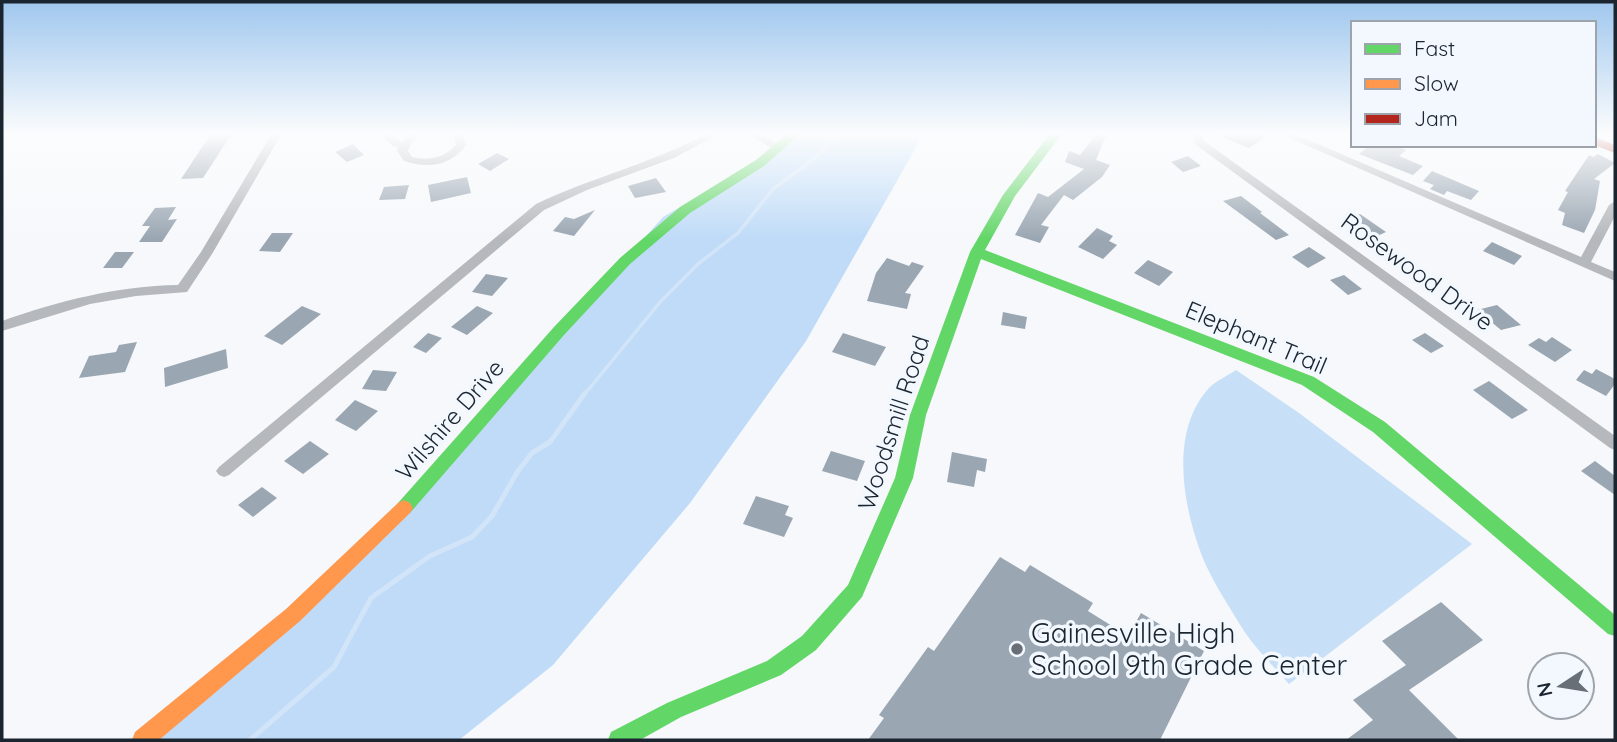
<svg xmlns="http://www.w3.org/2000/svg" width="1617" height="742" font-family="Quicksand,sans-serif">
  <rect width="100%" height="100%" fill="#f6f8fb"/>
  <path fill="#c7dff7" d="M1236,370L1299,413L1472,544L1289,684C1274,667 1257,650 1244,631C1230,608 1212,581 1202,556C1183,506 1169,432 1209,388C1216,381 1227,376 1236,370Z"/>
  <path fill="#bfdbf8" d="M789,135H923L806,341L690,503L553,665L459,740H134L254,648L455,453L663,217L773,153Z"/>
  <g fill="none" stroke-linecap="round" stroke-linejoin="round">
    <path stroke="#d2e4f8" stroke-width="3.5" d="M584,395L661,301L698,264L738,233L773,189L819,155L838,135"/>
    <path stroke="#d2e4f8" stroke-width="5" d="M250,740L334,667L371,598L430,556L472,537L492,516L518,471L532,453L550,442L585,393"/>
  </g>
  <path fill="#9aa6b2" d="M210,135H231L203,178L181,179Z
    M1096,135H1106L1096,160L1110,165L1102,177L1073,200L1064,195L1041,225L1049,227L1040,243L1015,235L1038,193L1048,197L1084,169L1065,162L1069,151L1080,155Z
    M1218,135H1268L1249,148Z
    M353,144L364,155L347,162L335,152Z
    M1370,145H1395L1406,150L1399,156L1423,166L1413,175L1359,154Z
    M497,153L509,159L490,171L478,164Z
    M1598,154L1615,163L1594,179L1600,181L1595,210L1584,233L1562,225L1565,213L1558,210L1568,192L1565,191L1589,155L1593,157Z
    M1188,156L1201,166L1183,172L1171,162Z
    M1432,171L1479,191L1471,200L1447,191L1444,195L1430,189L1434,185L1423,181Z
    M467,177L471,193L431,202L428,185Z
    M656,178L666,192L635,198L628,186Z
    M409,185L405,199L379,200L384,187Z
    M1241,196L1262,212L1260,213L1289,235L1276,240L1223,201Z
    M176,207L168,220L177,219L162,242H139L150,226H142L155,208Z
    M595,210L574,236L553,231L565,217L574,219Z
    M1360,214L1386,232L1373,238L1355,226L1351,218Z
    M1097,228L1113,236L1109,241L1117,245L1103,259L1078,247Z
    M272,233H293L280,252L259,251Z
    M1492,242L1522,256L1514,265L1483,251Z
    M1309,247L1326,258L1308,268L1292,257Z
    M115,252H134L122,268H103Z
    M887,258L909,266L912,262L924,266L905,293L911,294L907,309L867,301L876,273Z
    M1148,260L1173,272L1159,286L1134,273Z
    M486,274L508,278L492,296L472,292Z
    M1344,275L1362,289L1348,295L1330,280Z
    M1497,305L1521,325L1501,330L1477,310Z
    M302,306L321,314L282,345L264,336Z
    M477,306L493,313L467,335L451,327Z
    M1003,312L1027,317L1025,329L1001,325Z
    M428,333L442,338L426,353L413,347Z
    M843,333L886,347L875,366L832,352Z
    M1425,333L1444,346L1431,353L1412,340Z
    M1552,337L1572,350L1555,362L1528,345L1539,338L1546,342Z
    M137,342L125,372L79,378L89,356L116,352L119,345Z
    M226,349L228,368L165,387L164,368Z
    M1596,369L1615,379V384L1606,396L1576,380L1584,370L1592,374Z
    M373,370L397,372L386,391L362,389Z
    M1489,381L1528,410L1512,419L1473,390Z
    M355,400L378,411L356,431L335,420Z
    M310,441L329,454L303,474L284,461Z
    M831,451L865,461L857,481L822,471Z
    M952,452L987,459L985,472L977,470L974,487L947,482Z
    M1595,461L1615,476V495L1581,471Z
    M262,487L277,498L253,517L238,505Z
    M756,496L789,506L785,515L793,518L784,537L743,524Z
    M1000,557L1025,572L1030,565L1093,603L1088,611L1128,636L1141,613L1204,651L1160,740H868L884,718L879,715L928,647L934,651Z
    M1441,602L1483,640L1409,690L1459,740H1346L1373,720L1353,700L1406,665L1382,641Z"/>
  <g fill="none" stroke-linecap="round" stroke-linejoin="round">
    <path fill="#b5b8bc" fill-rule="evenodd" d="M271,135H281L212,254L187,292L136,296L90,304L2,331V321C59,301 117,286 178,285L201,252Z
      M381,135H393L402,142L408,135H420L412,142L408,151L412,157C429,161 444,158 456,145L453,135H463L466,145C451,166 428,169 404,161L397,151L398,147L393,146Z
      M704,135H717L674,158L587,190L544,210L229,475L224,477L219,475L216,471L219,467L536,204C590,178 650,164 704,135Z
      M750,135H763L785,149L780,152L776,151Z
      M1193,135H1203L1204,141L1615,436V450L1610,448L1195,144Z
      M1283,135H1297L1581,257L1609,205L1615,201V216L1591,262L1615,272V281Z"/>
    <path fill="#63d668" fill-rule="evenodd" d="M786,135H799L764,166L690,213L630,264L564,335L410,513L404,516L398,513L395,508L398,503L554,327L620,258L680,207L756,160Z
      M1049,135H1061L1015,196L985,250L1314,377L1385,422L1615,615V636L1608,634L1373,432L1302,385L981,259L926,415L913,478L862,597L816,650L781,675L681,717L640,740H608L611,732L667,703L767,661L802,636L848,585L895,478L910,415L970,252L1003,195Z"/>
    <path fill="#ff974d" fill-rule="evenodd" d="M404,500L410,503L413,508L410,513L300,621L159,740H132L135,732L286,609L398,503Z"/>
    <path fill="#b3261e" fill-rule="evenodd" d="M1594,137L1615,145V153L1594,145Z"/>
  </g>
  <linearGradient id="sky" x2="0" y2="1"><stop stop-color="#9fc7ee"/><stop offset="0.56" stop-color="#fbfcfd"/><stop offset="1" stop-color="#fbfcfd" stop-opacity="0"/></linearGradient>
  <rect width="1617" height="239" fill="url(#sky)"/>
  <circle fill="#686f77" stroke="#f3f8fe" stroke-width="2.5" cx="1017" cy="649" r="7"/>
  <g text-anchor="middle" stroke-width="7" stroke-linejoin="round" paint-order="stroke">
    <g font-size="24" fill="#1b2530" stroke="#f3f8fe">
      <text transform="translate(1417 272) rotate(36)" y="8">Rosewood Drive</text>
      <text transform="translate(1256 338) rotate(23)" y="8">Elephant Trail</text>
      <text transform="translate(450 420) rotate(-49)" y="8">Wilshire Drive</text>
      <text transform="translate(894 423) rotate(-72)" y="8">Woodsmill Road</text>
    </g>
    <g font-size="28" fill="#1b2530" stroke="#f3f8fe" text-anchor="start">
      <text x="1031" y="643">Gainesville High<tspan x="1031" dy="32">School 9th Grade Center</tspan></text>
    </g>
  </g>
  <rect width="1617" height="742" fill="none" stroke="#1b2530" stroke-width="7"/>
  <rect x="1351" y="21" width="245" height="126" fill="#f3f8fe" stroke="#9da4ac" stroke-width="2"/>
  <rect x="1365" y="44" width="35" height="10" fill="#63d668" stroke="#9da4ac" stroke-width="2"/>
  <text x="1414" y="56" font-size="21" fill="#1b2530">Fast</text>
  <rect x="1365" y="79" width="35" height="10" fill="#ff974d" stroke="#9da4ac" stroke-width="2"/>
  <text x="1414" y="91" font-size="21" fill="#1b2530">Slow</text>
  <rect x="1365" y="114" width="35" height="10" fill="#b3261e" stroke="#9da4ac" stroke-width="2"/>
  <text x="1414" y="126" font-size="21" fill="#1b2530">Jam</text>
  <g transform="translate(1561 686) rotate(258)"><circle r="33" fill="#f3f8fe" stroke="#9da4ac" stroke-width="2"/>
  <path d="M0-5L12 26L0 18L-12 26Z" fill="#686f77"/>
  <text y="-10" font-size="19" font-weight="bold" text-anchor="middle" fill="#1b2530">N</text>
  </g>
</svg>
